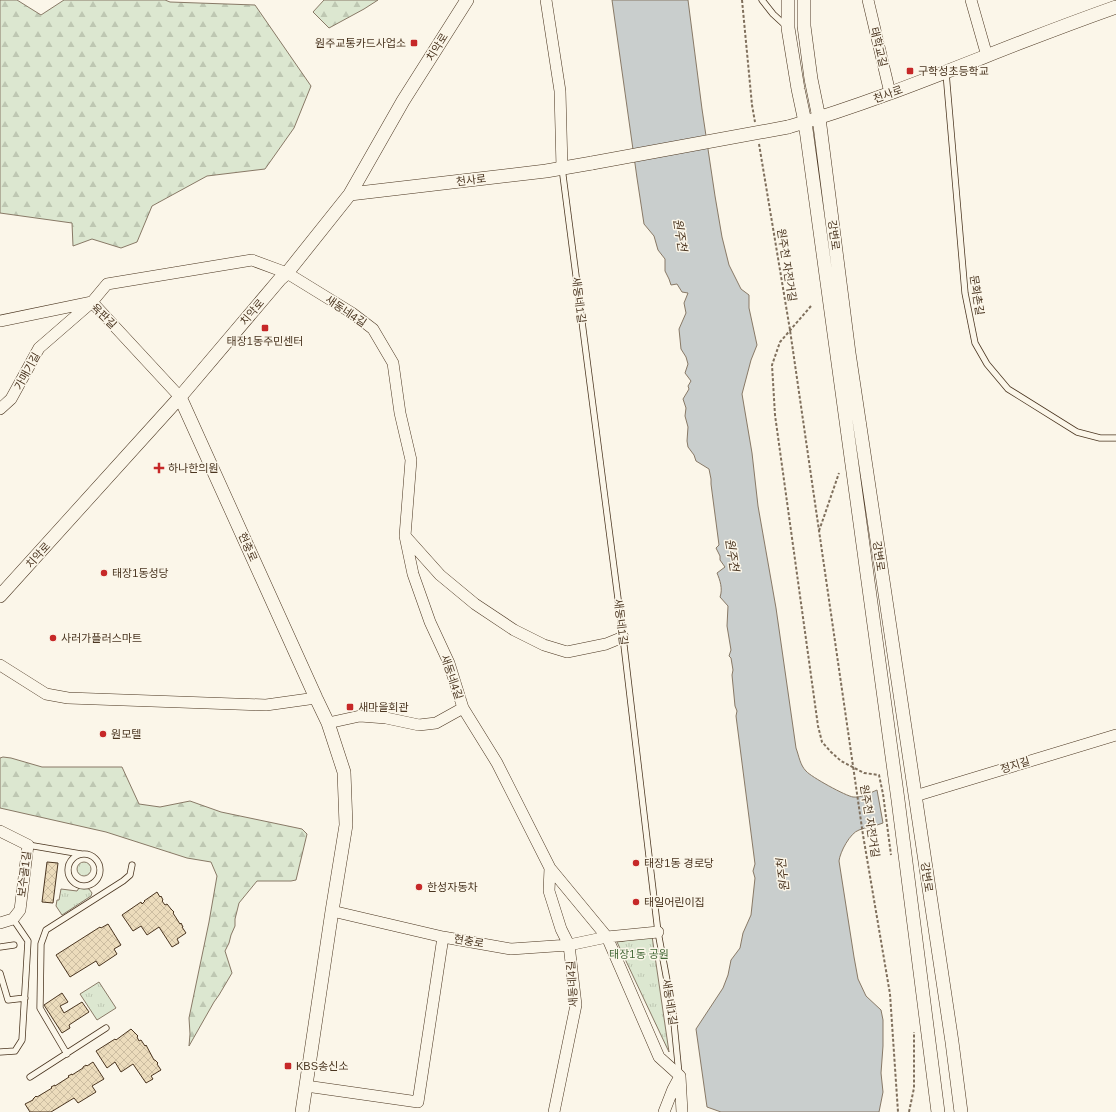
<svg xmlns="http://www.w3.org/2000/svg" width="1116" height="1112" font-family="Helvetica,'Noto Sans KR',sans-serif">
  <defs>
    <pattern id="grass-tufts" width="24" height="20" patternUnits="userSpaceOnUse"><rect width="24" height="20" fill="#dce7d0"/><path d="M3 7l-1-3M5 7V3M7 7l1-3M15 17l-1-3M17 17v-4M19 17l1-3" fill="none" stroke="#bec7b2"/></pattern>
    <pattern id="forest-firs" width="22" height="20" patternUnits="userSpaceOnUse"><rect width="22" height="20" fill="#dce7d0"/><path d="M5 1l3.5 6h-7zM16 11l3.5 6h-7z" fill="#bec7b2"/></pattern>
    <pattern id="building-cross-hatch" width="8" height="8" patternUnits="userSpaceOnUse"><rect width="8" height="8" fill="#ecdcbc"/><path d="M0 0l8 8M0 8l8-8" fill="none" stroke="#ccbda1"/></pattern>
  </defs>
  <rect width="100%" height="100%" fill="#fbf6e9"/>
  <path fill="url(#grass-tufts)" stroke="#887966" d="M77 869a7 7 0 1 1 14 0a7 7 0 1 1-14 0Z
    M79,888L89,889L92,893L91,896L62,915L56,906L57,900H59L61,889L77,891Z
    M652,936L669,1052L617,942Z
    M99,982L116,1008L97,1020L80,994Z"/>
  <path fill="url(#forest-firs)" stroke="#887966" d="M0,0H17L41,15L64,0H165L170,2L255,5L311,86L294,128L265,169L207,176L152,206L137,242L121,248L92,239L73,246L72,223L0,213Z
    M324,0H378L364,9L329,28L313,12Z
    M3,757L11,758L42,767H122L139,804L160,807L190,801L221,812L302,829L307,834L296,880L291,881H257L239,903L235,919V926L231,935L229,943L225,951L232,973L219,995L214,1002L189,1046L190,1034L189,1018L209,922L217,876L211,862L187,858L106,832L0,808V758Z"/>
  <path fill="#c9cecd" stroke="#887966" d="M612,0H688L702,109L715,196L722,237L729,265L741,289L749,295V308L757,345L751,360L742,394L752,453L758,506L776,608L796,748C799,756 800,765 806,771C811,777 846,796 853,797C861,798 870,793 877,790L883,823C876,826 866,827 859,830C850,833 840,852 839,861L854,957L858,979L866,996L881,1010L883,1020V1046L881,1073L883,1092L879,1112H721L707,1107L696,1029L723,988L728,975L731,960L740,948L743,933L751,915L755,878L753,871L755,864L736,716L737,711L735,706L732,675L733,670L731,658L729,656L731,650L727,626L728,606L720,597C723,589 720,580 717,573L725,567L720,560V556L716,548L719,545L711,484V479L709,469L696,461L694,455L688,447L687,441L688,427L685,416L686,408L683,399L689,389L688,386L691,381L685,373L688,364L686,357L681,349L679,329L686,313L684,303L688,293L682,292L677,284L671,285L669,279L665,271V259L658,250L654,236L644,224L637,178Z"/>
  <path fill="url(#building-cross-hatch)" stroke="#4a3520" d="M47,862L58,863L53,903L42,902Z
    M157,892L160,897L161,896L163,900L162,901L165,905L167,904L171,909L174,912L173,913L180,924L181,923L183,927H182L186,933L177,939L179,943L172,947L159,927L147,935L141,926L133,931L122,915L141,902L142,904L145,901H144Z
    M108,924L121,945L114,949L117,954L99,966L96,961L70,977L56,955L100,927L101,928Z
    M62,993L68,1002L60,1006L64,1013L82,1002L89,1012L69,1025L70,1028L62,1033L44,1005Z
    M131,1029L138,1036L137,1037L139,1041L141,1040L145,1046L146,1045L154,1060H155L158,1063L157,1064L161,1070L151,1076L153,1079L146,1083L133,1064L121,1072L115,1062L107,1068L96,1051L115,1039L116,1040Z
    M93,1062L104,1079L92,1086L96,1092L78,1103L74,1098L51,1112H30L25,1104L33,1100V1099L36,1096L37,1097L52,1088L51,1087L55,1085V1086L69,1077L68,1076L72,1074V1075L83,1068V1067L86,1065L87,1066Z"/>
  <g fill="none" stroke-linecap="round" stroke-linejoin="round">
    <defs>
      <path id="service" d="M762,0L773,14L786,26
        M946,73L965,293L975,343L987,364L1008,389L1077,432L1100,438H1116
        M562,168L623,637L658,932L673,1013L679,1074
        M28,845L81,854
        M68 870a16 16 0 1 1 32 0a16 16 0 1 1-32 0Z
        M0,947L14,945
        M0,973L8,1000L25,998
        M0,1052L15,1051L22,1040L28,941L13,919
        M67,1054L40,1008L41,944L46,930L123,881L130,875L132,865
        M30,1077L106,1028"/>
      <path id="minor" d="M546,0L560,91L562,168
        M868,0L890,93
        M971,0L987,56
        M0,321L92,302L180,397
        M0,409L11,399L39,348L92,302L107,284L252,260L287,273L352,313L373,329L393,363L400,413L411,460L405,536L413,574L430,622L449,663L463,708L497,763L550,868L549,891L561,929L569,945L576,1005L554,1112
        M406,537L440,575L475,604L514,630L544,645L567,652L606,644L623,637
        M0,665L46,694L68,698L266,705L316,698
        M328,723L360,716L386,718L419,725L436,723L463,708
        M915,796L1116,735
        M0,831L28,845L20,910L13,919L0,923
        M550,868L607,937L659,1057L680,1076
        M332,911L443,937L511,949L569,945L607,937L658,932
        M680,1076L682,1112
        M306,1086L418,1102L443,937
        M664,1112L673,1089L680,1076"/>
      <path id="tertiary" d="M788,0V28L798,89L805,122L898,800L938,1112
        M804,0V26L811,79L819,118L849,353L952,1042L961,1112
        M788,127C868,104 945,72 1022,42C1053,30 1085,18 1116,7
        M350,194L546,171L592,163
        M180,397L316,698L328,723L344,772L346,825L332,911L302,1112
        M0,596L180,397L280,279L287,273L350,194L403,101L467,0"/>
    </defs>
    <use href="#service" stroke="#4a3520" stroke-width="7"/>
    <use href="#minor" stroke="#4a3520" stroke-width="12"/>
    <use href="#tertiary" stroke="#4a3520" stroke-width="14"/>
    <path stroke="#7f6f5c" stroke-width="2" stroke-dasharray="3 2" stroke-linecap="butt" d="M742,0L752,105L755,122
      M759,144L790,330L863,835L890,994L898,1112
      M811,306L780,342L772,365L775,415L818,726L822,742L831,752L841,761L864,773L879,775L883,794L891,855
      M819,531L839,473
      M909,1112L914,1088V1032"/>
    <use href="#service" stroke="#fbf6e9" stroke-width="5.5"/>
    <use href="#minor" stroke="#fbf6e9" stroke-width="11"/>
    <use href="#tertiary" stroke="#fbf6e9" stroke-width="13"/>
    <defs>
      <path id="tertiary-bridge" d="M592,163L788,127"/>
    </defs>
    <use href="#tertiary-bridge" stroke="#4a3520" stroke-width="14" stroke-linecap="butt"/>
    <use href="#tertiary-bridge" stroke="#fbf6e9" stroke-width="13"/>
  </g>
  <g fill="#c62828" stroke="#fbf6e9" stroke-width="1.5">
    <rect x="410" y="39" width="8" height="8" rx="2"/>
    <rect x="906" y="67" width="8" height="8" rx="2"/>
    <rect x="261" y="324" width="8" height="8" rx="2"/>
    <path d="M157 462h4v4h4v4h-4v4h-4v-4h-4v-4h4z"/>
    <circle cx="104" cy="573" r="4"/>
    <circle cx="53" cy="638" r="4"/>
    <rect x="346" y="703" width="8" height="8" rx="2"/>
    <circle cx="103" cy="734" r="4"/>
    <circle cx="636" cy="863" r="4"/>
    <circle cx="419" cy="887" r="4"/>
    <circle cx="636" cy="902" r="4"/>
    <rect x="284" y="1062" width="8" height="8" rx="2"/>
  </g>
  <g text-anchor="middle" stroke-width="3" stroke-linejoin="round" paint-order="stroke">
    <g font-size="11" fill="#4a3520" stroke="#fbf6e9" text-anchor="start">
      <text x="406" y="47" text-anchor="end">원주교통카드사업소</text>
      <text x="918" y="75">구학성초등학교</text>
      <text x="265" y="345" text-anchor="middle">태장1동주민센터</text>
      <text x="168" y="472">하나한의원</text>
      <text x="112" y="577">태장1동성당</text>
      <text x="61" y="642">사러가플러스마트</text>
      <text x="358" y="711">새마을회관</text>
      <text x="111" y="738">원모텔</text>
      <text x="644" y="867">태장1동 경로당</text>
      <text x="427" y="891">한성자동차</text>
      <text x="644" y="906">태일어린이집</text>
      <text x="296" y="1070">KBS송신소</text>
    </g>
    <g font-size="11" fill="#4a3520" stroke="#fbf6e9">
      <text transform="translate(437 47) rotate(-58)" y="4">치악로</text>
      <text transform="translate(879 47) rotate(76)" y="4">태학교길</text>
      <text transform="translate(888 94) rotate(-20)" y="4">천사로</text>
      <text transform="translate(471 180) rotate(-7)" y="4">천사로</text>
      <text transform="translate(834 235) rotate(83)" y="4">강변로</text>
      <text transform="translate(787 265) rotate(81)" y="4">원주천 자전거길</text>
      <text transform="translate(977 295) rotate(81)" y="4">문화촌길</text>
      <text transform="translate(579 300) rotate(83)" y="4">새동네1길</text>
      <text transform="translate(346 311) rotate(34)" y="4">새동네4길</text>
      <text transform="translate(252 312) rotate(-50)" y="4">치악로</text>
      <text transform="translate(104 316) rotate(44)" y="4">육판길</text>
      <text transform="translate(27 371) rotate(-61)" y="4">가매기길</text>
      <text transform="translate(248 547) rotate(66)" y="4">현충로</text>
      <text transform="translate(38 555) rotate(-48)" y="4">치악로</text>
      <text transform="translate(879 556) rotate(82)" y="4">강변로</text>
      <text transform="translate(621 622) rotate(83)" y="4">새동네1길</text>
      <text transform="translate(452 677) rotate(71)" y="4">새동네4길</text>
      <text transform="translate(1015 765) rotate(-17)" y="4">정지길</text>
      <text transform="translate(870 821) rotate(81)" y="4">원주천 자전거길</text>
      <text transform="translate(24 874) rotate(-83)" y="4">보수골1길</text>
      <text transform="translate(927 877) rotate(82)" y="4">강변로</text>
      <text transform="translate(469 941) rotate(10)" y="4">현충로</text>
      <text transform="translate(572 984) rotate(-94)" y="4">새동네4길</text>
      <text transform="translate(670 1002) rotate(81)" y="4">새동네1길</text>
    </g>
    <g font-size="11" fill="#436837" stroke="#fbf6e9">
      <text x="639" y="958">태장1동 공원</text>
    </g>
    <g font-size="12" font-style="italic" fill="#4a3520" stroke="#fbf6e9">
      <text transform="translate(680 235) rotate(81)" y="4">원주천</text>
      <text transform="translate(732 555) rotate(81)" y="4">원주천</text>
      <text transform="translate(783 875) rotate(-97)" y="4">원주천</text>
    </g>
  </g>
</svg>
